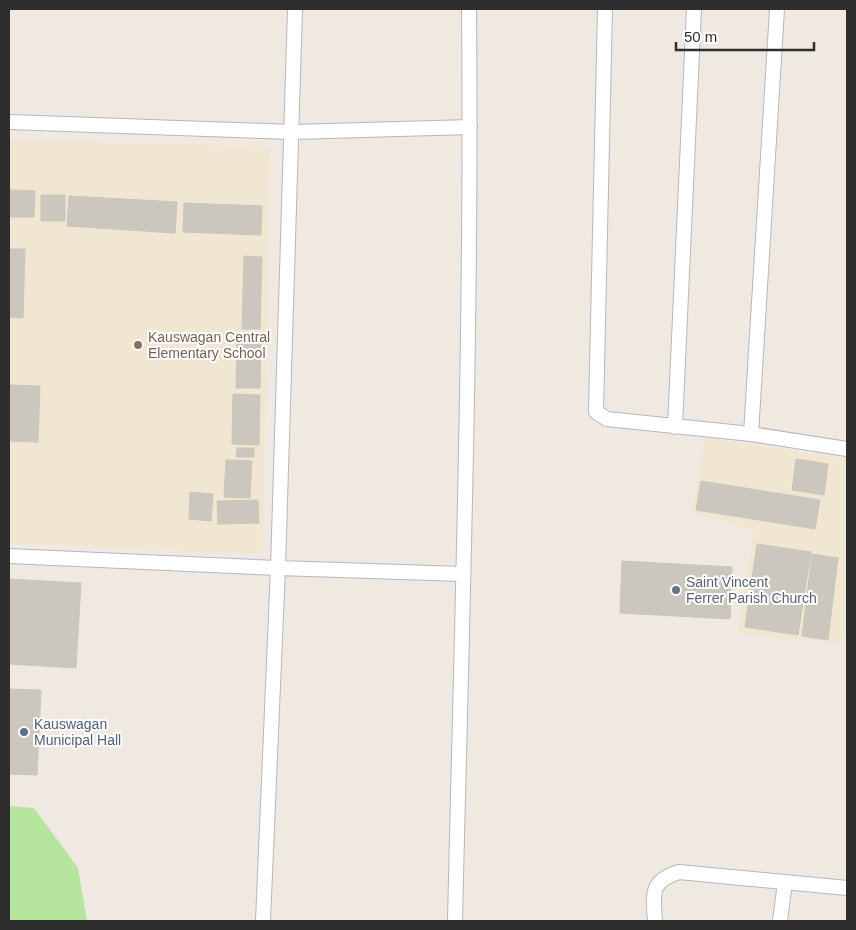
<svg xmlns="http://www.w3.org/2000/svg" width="856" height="930" font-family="Arial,sans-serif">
  <rect width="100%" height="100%" fill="#efe9e1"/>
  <path fill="#f0e6d1" d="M9,140L270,147L263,554L9,543Z
    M705,438L847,459V626L843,643L737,633L754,530L692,512Z"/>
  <path fill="#b6e59e" d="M9,806L34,808L78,868L87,921H9Z"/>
  <path fill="#cbc7bf" stroke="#cbc5ba" d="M9,190L35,191L34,217H9Z
    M41,195H65V221H41Z
    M69,196L177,202L175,233L67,226Z
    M184,203L262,206L261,235L183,232Z
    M9,249H25L23,318L9,317Z
    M244,256L262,257L260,329H242Z
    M237,334L261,335L260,388H236Z
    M9,385L40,386L38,442L9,441Z
    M233,394L260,395L259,445L232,444Z
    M237,448H254V457H236Z
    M796,459L828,464L824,495L792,490Z
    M226,460L252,461L250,498L224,497Z
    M701,481L820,500L815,529L696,510Z
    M190,492L213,494L211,521L189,519Z
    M258,500L259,523L218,524L217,501Z
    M757,544L811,552L798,635L745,627Z
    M812,554L838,558L828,640L802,636Z
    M622,561L732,567L730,619L620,613Z
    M9,579L81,583L76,668L9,664Z
    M9,689L41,690L37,775L9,774Z"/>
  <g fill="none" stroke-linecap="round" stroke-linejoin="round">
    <defs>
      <path id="street" d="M605,9L596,412L607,419L751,434L847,449
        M9,122L293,132L470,127
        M675,427L694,9
        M751,434L777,9
        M9,556L278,568L463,574
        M263,921L278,568L295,9
        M455,921C462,617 472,313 469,9
        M655,921C653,894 650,881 679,872L847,888
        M780,921L785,882"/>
    </defs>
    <use href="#street" stroke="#b4b7c1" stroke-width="16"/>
    <use href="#street" stroke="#fff" stroke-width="14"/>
  </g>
  <circle fill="#8d6e63" stroke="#fff" stroke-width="2" cx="138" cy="345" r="5"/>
  <circle fill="#6b7280" stroke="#fff" stroke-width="2" cx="676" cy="590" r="5"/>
  <circle fill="#5c6f8a" stroke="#fff" stroke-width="2" cx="24" cy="732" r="5"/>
  <g text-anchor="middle" stroke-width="4" stroke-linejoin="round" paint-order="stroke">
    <g font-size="14" fill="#785e54" stroke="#fff" text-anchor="start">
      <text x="148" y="342">Kauswagan Central<tspan x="148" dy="16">Elementary School</tspan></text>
    </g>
    <g font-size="14" fill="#5b616d" stroke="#fff" text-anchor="start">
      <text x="686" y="587">Saint Vincent<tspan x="686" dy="16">Ferrer Parish Church</tspan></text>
    </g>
    <g font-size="14" fill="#4e5e75" stroke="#fff" text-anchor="start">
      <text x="34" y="729">Kauswagan<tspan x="34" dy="16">Municipal Hall</tspan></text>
    </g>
  </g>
  <rect width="856" height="930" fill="none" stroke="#2e2e2e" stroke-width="20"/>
  <path d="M676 42v8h138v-8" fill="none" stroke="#2e2e2e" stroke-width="2.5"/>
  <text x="684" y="42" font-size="15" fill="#2e2e2e" stroke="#ffffff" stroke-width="4" paint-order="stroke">50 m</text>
</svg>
